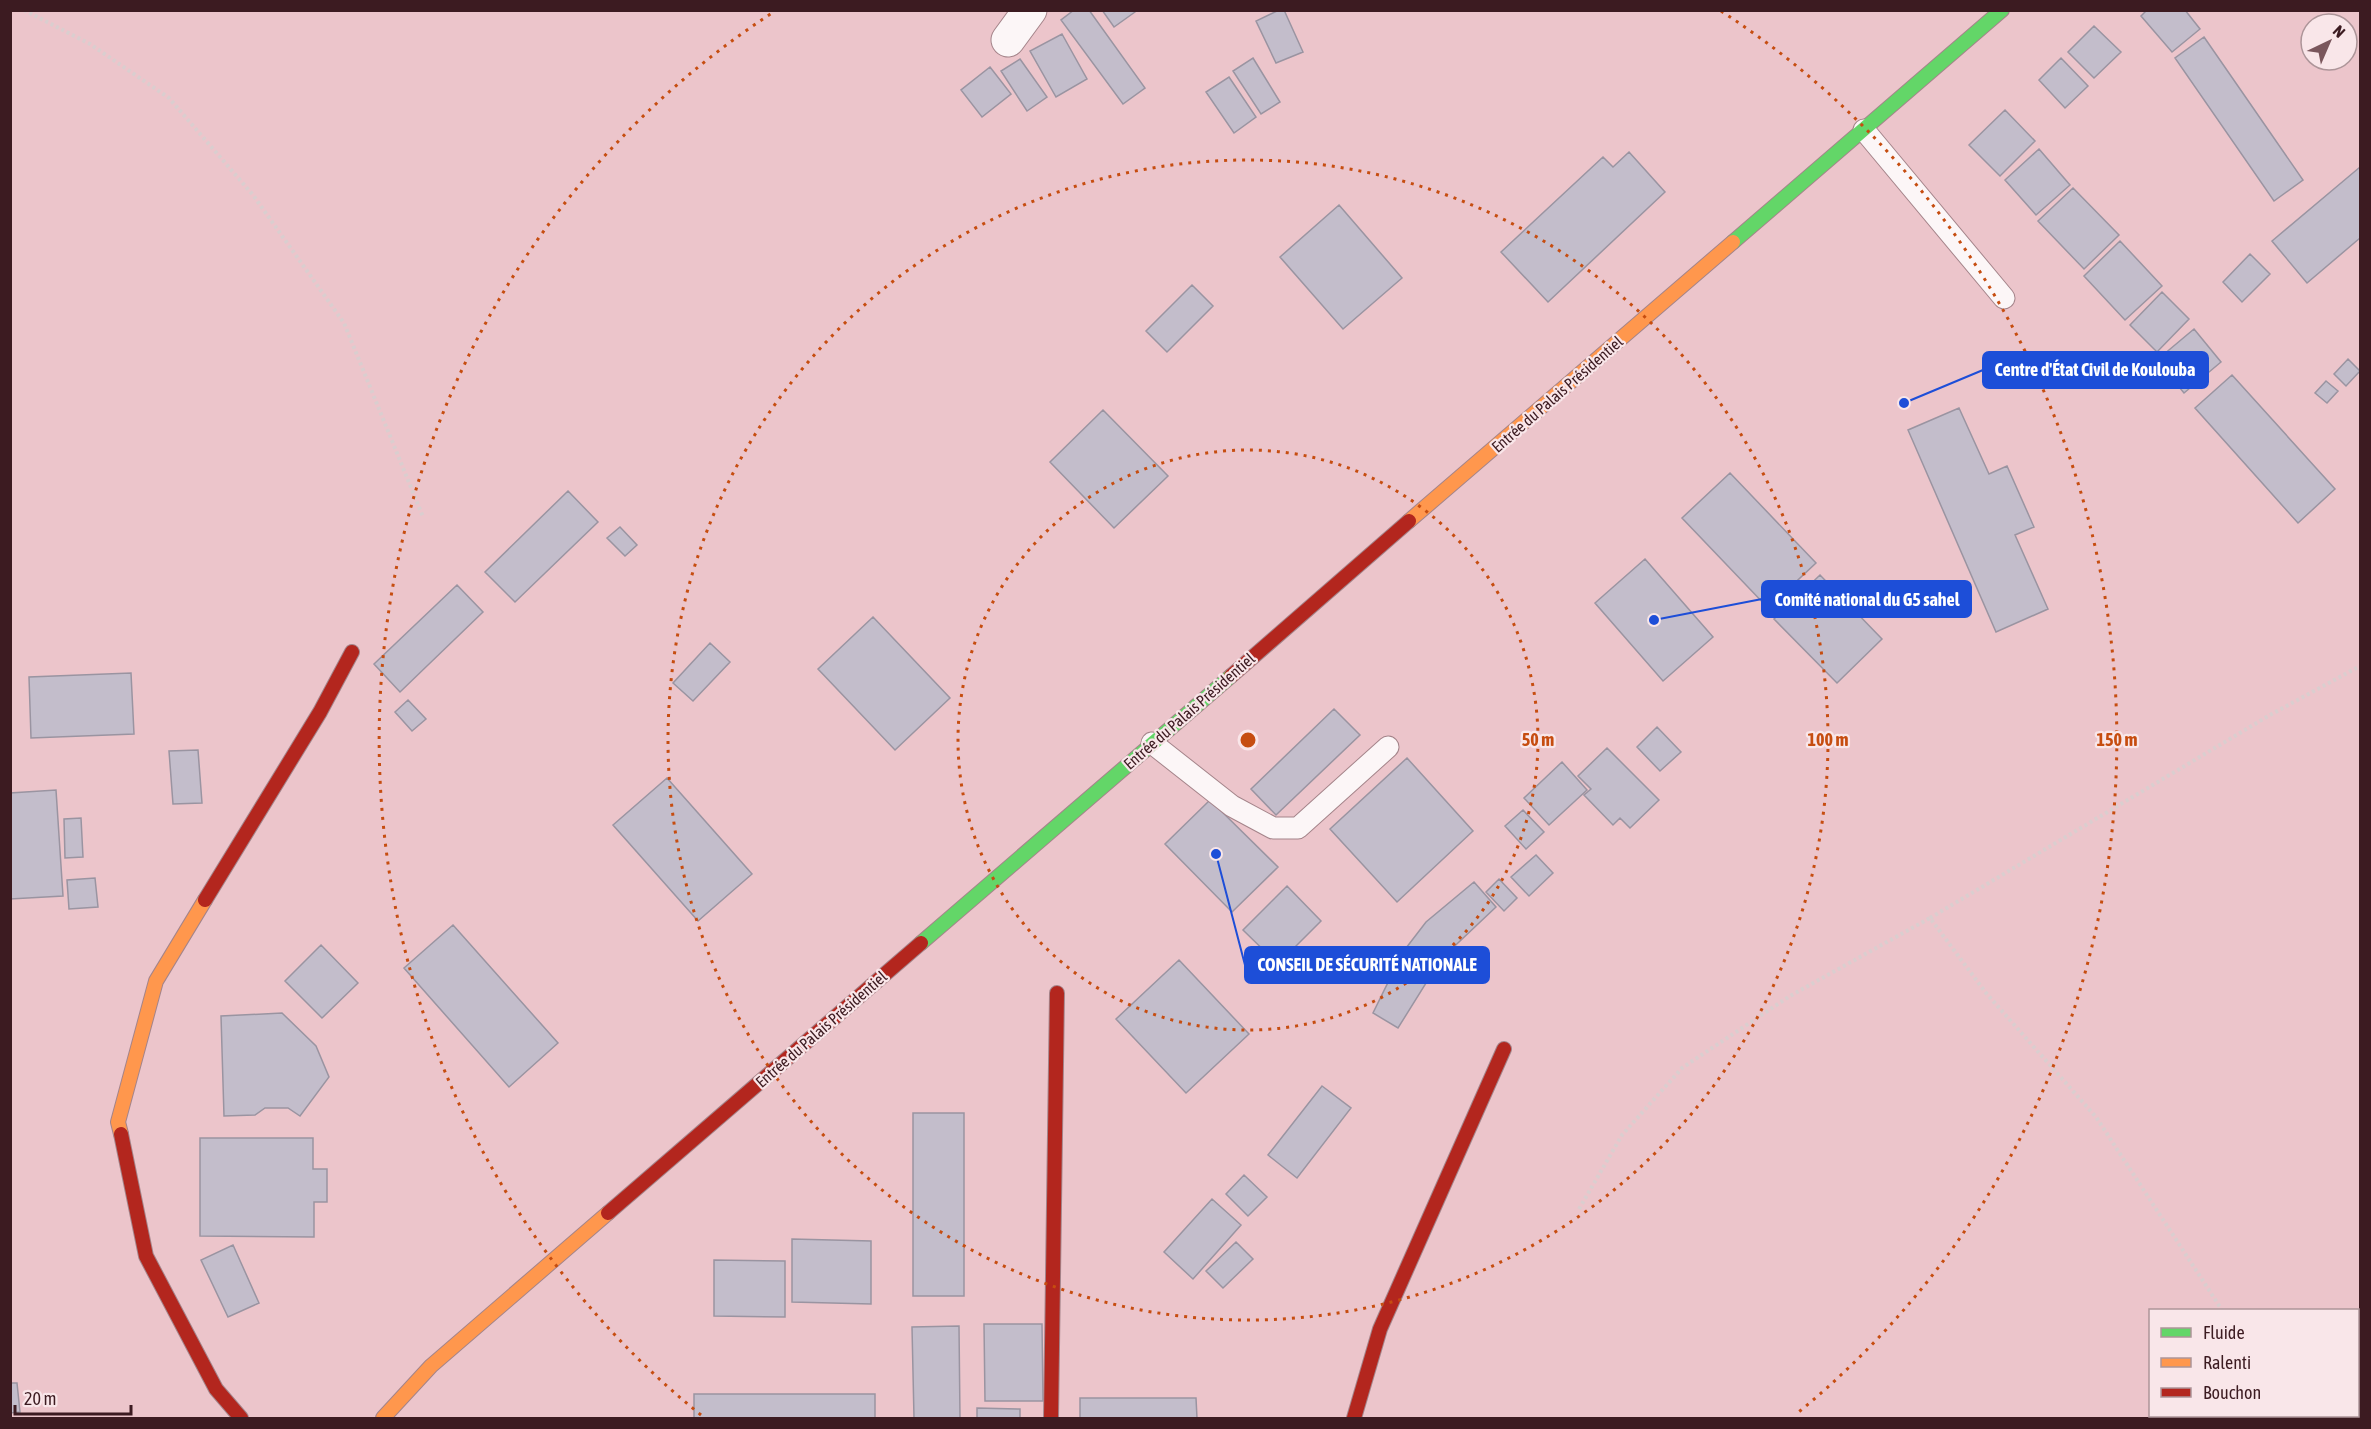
<svg xmlns="http://www.w3.org/2000/svg" width="2371" height="1429" font-family="'Asap Condensed',sans-serif">
  <rect width="100%" height="100%" fill="#ecc5cb"/>
  <path fill="#c3bdcb" stroke="#9a94a1" stroke-width="1.5" d="M1074,10H1089L1145,88L1123,104L1061,20Z
    M1102,10H1133L1135,12L1114,27Z
    M1279,10H1284L1303,52L1276,63L1256,21Z
    M2147,10H2185L2200,29L2172,52L2141,16Z
    M2094,26L2121,52L2094,78L2068,52Z
    M1062,34L1087,79L1056,97L1030,51Z
    M2204,37L2303,180L2274,201L2175,58Z
    M1253,58L1280,102L1261,114L1233,71Z
    M2061,58L2088,86L2065,108L2039,80Z
    M1020,59L1047,97L1027,111L1001,71Z
    M990,67L1011,94L982,117L961,90Z
    M1229,77L1256,117L1234,133L1206,92Z
    M2005,110L2035,141L2000,176L1969,145Z
    M2039,149L2070,185L2036,215L2005,180Z
    M1629,152L1665,192L1548,302L1501,252L1603,157L1613,167Z
    M2360,167V238L2307,283L2272,241Z
    M2073,188L2119,235L2084,269L2038,221Z
    M1339,205L1402,278L1343,329L1280,257Z
    M2120,241L2162,286L2125,320L2084,276Z
    M2250,254L2270,274L2242,302L2223,282Z
    M1192,285L1213,306L1167,352L1146,331Z
    M2162,292L2189,319L2157,352L2130,325Z
    M2194,329L2221,362L2184,393L2157,360Z
    M2348,359L2360,371L2346,386L2334,374Z
    M2232,375L2335,489L2298,523L2195,408Z
    M2326,381L2338,391L2327,403L2315,393Z
    M1959,408L1989,474L2007,466L2034,527L2015,535L2048,609L1996,632L1908,430Z
    M1103,410L1168,476L1114,528L1050,462Z
    M1730,473L1816,563L1768,608L1682,518Z
    M568,491L598,522L515,602L485,572Z
    M620,527L637,545L625,556L607,538Z
    M1645,559L1713,637L1663,681L1595,603Z
    M1820,575L1882,639L1837,683L1774,619Z
    M457,585L483,612L400,692L374,664Z
    M873,617L950,698L895,750L818,669Z
    M710,643L730,662L693,701L673,683Z
    M131,673L134,734L31,738L29,677Z
    M408,700L426,719L412,731L395,712Z
    M1334,709L1360,735L1276,815L1251,789Z
    M1657,727L1681,752L1660,771L1637,747Z
    M1607,748L1659,800L1630,828L1620,818L1613,825L1584,795L1591,789L1578,776Z
    M198,750L202,803L173,804L169,751Z
    M1407,758L1473,831L1397,902L1330,829Z
    M1562,762L1587,790L1549,825L1524,798Z
    M667,778L752,874L698,921L613,825Z
    M56,790L63,896L10,899V793Z
    M1210,800L1278,867L1232,912L1165,844Z
    M1523,810L1544,832L1526,849L1505,826Z
    M81,818L83,857L65,858L64,819Z
    M1536,855L1553,873L1529,896L1511,877Z
    M95,878L98,907L69,909L67,880Z
    M1499,879L1517,898L1504,911L1486,892Z
    M1474,882L1496,907L1441,959L1398,1028L1373,1013L1403,952L1426,922Z
    M1287,886L1321,921L1278,964L1243,930Z
    M453,925L558,1043L509,1087L404,968Z
    M321,945L358,983L322,1018L285,981Z
    M1179,960L1249,1034L1186,1093L1116,1019Z
    M282,1013L316,1046L329,1077L300,1116L288,1108H265L255,1115L224,1116L221,1016Z
    M1322,1086L1351,1108L1297,1178L1268,1155Z
    M913,1113H964V1296H913Z
    M200,1138H313V1169H327V1202H314V1237L200,1236Z
    M1244,1175L1267,1197L1248,1216L1226,1194Z
    M1212,1199L1241,1225L1193,1279L1164,1252Z
    M792,1239L871,1241V1304L792,1302Z
    M1236,1242L1253,1259L1223,1288L1206,1271Z
    M233,1245L259,1303L228,1317L201,1260Z
    M714,1260L785,1261V1317L714,1316Z
    M984,1324H1042L1043,1401H985Z
    M959,1326L960,1418H914L912,1327Z
    M10,1383H17L20,1412L10,1413Z
    M694,1394H875V1418H694Z
    M1080,1398H1196L1197,1418H1080Z
    M977,1408L1020,1409V1418H977Z"/>
  <g fill="none" stroke-linecap="round" stroke-linejoin="round">
    <defs>
      <path id="lane" d="M1864,130L2004,298
        M1152,743L1232,806L1273,828H1298L1388,747"/>
      <path id="street" d="M1008,40L1030,10"/>
      <path id="fast" d="M1733,242L2002,10
        M921,943L1231,676"/>
      <path id="slow" d="M1409,521L1733,242
        M121,1134L118,1122L156,981L205,900
        M383,1418L431,1366L608,1213"/>
      <path id="jam" d="M1231,676L1409,521
        M205,900L320,712L352,652
        M121,1134L146,1256L216,1389L241,1418
        M608,1213L921,943
        M1051,1418L1057,993
        M1354,1418L1380,1329L1504,1049"/>
    </defs>
    <use href="#lane" stroke="#a4848a" stroke-width="23"/>
    <use href="#street" stroke="#a4848a" stroke-width="35"/>
    <use href="#fast" stroke="#a4848a" stroke-width="16"/>
    <use href="#slow" stroke="#a4848a" stroke-width="16"/>
    <use href="#jam" stroke="#a4848a" stroke-width="16"/>
    <path stroke="#dacecf" stroke-width="4" stroke-dasharray="3 3" stroke-linecap="butt" d="M24,10L90,44L169,98L253,195L344,323L423,517
      M1930,918L2270,715L2360,666
      M1579,1209L1622,1135L1682,1068L1790,996L1930,918L1986,993L2096,1117L2222,1310
      M2302,1416L2305,1418"/>
    <use href="#lane" stroke="#fcf6f7" stroke-width="21"/>
    <use href="#street" stroke="#fcf6f7" stroke-width="33"/>
    <use href="#fast" stroke="#63d668" stroke-width="14"/>
    <use href="#slow" stroke="#ff974d" stroke-width="14"/>
    <use href="#jam" stroke="#b3261e" stroke-width="14"/>
  </g>
  <g fill="none" stroke="#c64d10" stroke-width="3" stroke-dasharray="3 6">
    <circle cx="1248" cy="740" r="290"/>
    <circle cx="1248" cy="740" r="580"/>
    <path d="M701 1415A869 869 0 0 1 775 11M1721 11A869 869 0 0 1 1795 1415"/>
  </g>
  <g text-anchor="middle" stroke-width="4.5" stroke-linejoin="round" paint-order="stroke">
    <g font-size="16" fill="#3c1b21" stroke="#f9e6e9">
      <text transform="translate(1557 394) rotate(-41)" y="6">Entrée du Palais Présidentiel</text>
      <text transform="translate(1189 711) rotate(-41)" y="6">Entrée du Palais Présidentiel</text>
      <text transform="translate(821 1029) rotate(-41)" y="6">Entrée du Palais Présidentiel</text>
    </g>
  </g>
  <circle cx="1248" cy="740" r="9" fill="#c64d10" stroke="#f9e6e9" stroke-width="3"/>
  <g font-size="18" text-anchor="middle" font-weight="bold" fill="#c64d10" stroke="#f9e6e9" stroke-width="4.5" stroke-linejoin="round" paint-order="stroke">
    <text x="1538" y="746">50 m</text>
    <text x="1828" y="746">100 m</text>
    <text x="2117" y="746">150 m</text>
  </g>
  <path fill="none" stroke="#1d4ed8" stroke-width="2" d="M1904 403L1983 370M1654 620L1762 599M1216 854L1245 965"/>
  <g fill="#1d4ed8" stroke="#f9e6e9" stroke-width="2">
    <circle cx="1904" cy="403" r="6"/>
    <circle cx="1654" cy="620" r="6"/>
    <circle cx="1216" cy="854" r="6"/>
  </g>
  <g fill="#1d4ed8" stroke="#1d4ed8" stroke-width="2">
    <rect x="1983" y="352" width="225" height="36" rx="6"/>
    <rect x="1762" y="581" width="209" height="36" rx="6"/>
    <rect x="1245" y="947" width="244" height="36" rx="6"/>
  </g>
  <g font-size="18" text-anchor="middle" font-weight="bold" fill="#fff">
    <text x="2095" y="376">Centre d'État Civil de Koulouba</text>
    <text x="1867" y="606">Comité national du G5 sahel</text>
    <text x="1367" y="971">CONSEIL DE SÉCURITÉ NATIONALE</text>
  </g>
  <rect width="2371" height="1429" fill="none" stroke="#3c1b21" stroke-width="24"/>
  <rect x="2149" y="1309" width="210" height="108" fill="#f9e6e9" stroke="#ad9599" stroke-width="1.5"/>
  <rect x="2161" y="1328" width="30" height="9" fill="#63d668" stroke="#ad9599" stroke-width="1.5"/>
  <text x="2203" y="1339" font-size="18" fill="#3c1b21">Fluide</text>
  <rect x="2161" y="1358" width="30" height="9" fill="#ff974d" stroke="#ad9599" stroke-width="1.5"/>
  <text x="2203" y="1369" font-size="18" fill="#3c1b21">Ralenti</text>
  <rect x="2161" y="1388" width="30" height="9" fill="#b3261e" stroke="#ad9599" stroke-width="1.5"/>
  <text x="2203" y="1399" font-size="18" fill="#3c1b21">Bouchon</text>
  <g transform="translate(2329 42) rotate(44)"><circle r="28" fill="#f9e6e9" stroke="#ad9599" stroke-width="1.5"/>
  <path d="M0-4.5L10 22L0 15L-10 22Z" fill="#7a565c"/>
  <text y="-9" font-size="16" font-weight="bold" text-anchor="middle" fill="#3c1b21">N</text>
  </g>
  <path d="M15 1405v9h116v-9" fill="none" stroke="#3c1b21" stroke-width="3"/>
  <text x="24" y="1405" font-size="18" fill="#3c1b21" stroke="#f9e6e9" stroke-width="4.5" paint-order="stroke">20 m</text>
</svg>
